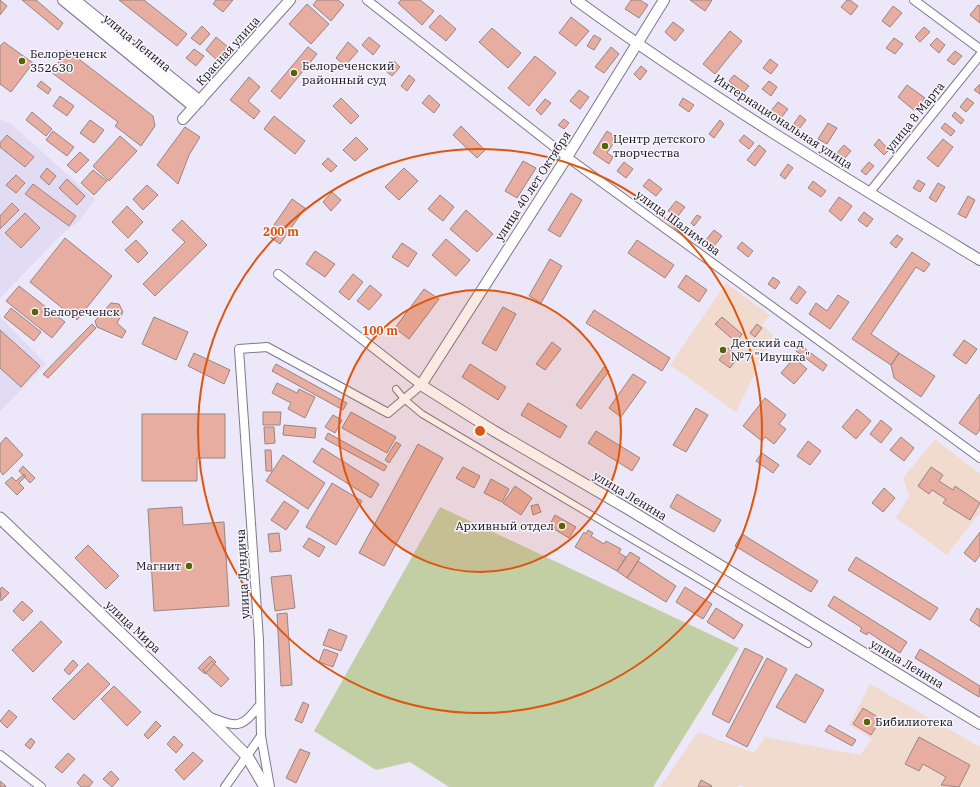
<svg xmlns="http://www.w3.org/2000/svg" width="980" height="787" font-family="'IBM Plex Serif',serif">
  <rect width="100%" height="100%" fill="#ece7f9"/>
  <path fill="#e1dbf4" d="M0,119L12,125L95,199L79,221L62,234L0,298Z
    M0,317L46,364L0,411Z"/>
  <path fill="#f1dbce" d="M726,283L770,315L762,325L773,335L736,412L670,365Z
    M935,439L980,474V512L947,555L896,518L909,496L903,478Z
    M870,684L980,747V787H745L739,785L738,787H660L698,732L754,753L765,737L860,755L872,739L849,725Z"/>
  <path fill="#c2cfa5" d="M440,507L739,648L653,787H449L410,762L376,770L314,731Z"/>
  <path fill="#e6ada0" stroke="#998581" d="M0,0L7,6L0,15Z
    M22,0H36L63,23L58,30Z
    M119,0H144L187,34L177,46Z
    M216,0H233L223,12L213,4Z
    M317,0H338L344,5L331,21L313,5Z
    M401,0H420L434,11L422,25L398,3Z
    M631,0H640L648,5L639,18L625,9Z
    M690,0H712L705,11Z
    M847,0H850L858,6L851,15L841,7Z
    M307,4L329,24L311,44L289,24Z
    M978,5L980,6V23L970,15Z
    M893,6L902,13L890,27L882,21Z
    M440,15L456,29L446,41L429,27Z
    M571,17L589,31L576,46L559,33Z
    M673,22L684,30L675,41L665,32Z
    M202,26L210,34L200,45L191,38Z
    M924,27L930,32L920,42L915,37Z
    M492,28L521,53L508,68L479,42Z
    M730,31L742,41L715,74L703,64Z
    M594,35L601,39L594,50L587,46Z
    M216,37L228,47L217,60L206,50Z
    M369,37L380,46L373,55L362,45Z
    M894,38L903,44L895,54L886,48Z
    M937,38L945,45L939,53L930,45Z
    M4,42L33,63L11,92L0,84V46Z
    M348,42L358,51L345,66L336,58Z
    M308,47L317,54L280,99L271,91Z
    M611,47L619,54L604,73L595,67Z
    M194,49L204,56L196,66L186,58Z
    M67,50L153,116L155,126L141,146L115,126L118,122L51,72Z
    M955,51L962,56L954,65L947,60Z
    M535,56L556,73L529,106L508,88Z
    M770,59L778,65L771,74L763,68Z
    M394,61L400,67L392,76L386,71Z
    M641,66L647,71L640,80L634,74Z
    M409,75L415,80L407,91L401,86Z
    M734,75L749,86L743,93L729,81Z
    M249,77L260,87L248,101L260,111L254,119L230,100Z
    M41,81L51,89L48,94L37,86Z
    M769,81L777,87L771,96L762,89Z
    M980,84V94L974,90Z
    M907,85L925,98L915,111L898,97Z
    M579,90L589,97L580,109L570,101Z
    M429,95L440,105L434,113L422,103Z
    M60,96L74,106L67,116L53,106Z
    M341,98L359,116L351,124L333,106Z
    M683,98L694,105L689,112L679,105Z
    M967,98L974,103L966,112L960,107Z
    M545,99L551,103L541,115L536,110Z
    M778,102L788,109L781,118L771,111Z
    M32,112L52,129L46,136L26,120Z
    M955,112L964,120L961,124L952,116Z
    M800,115L806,120L799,129L793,125Z
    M274,116L305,141L295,154L264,129Z
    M564,119L569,123L564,129L558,125Z
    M90,120L104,130L94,143L80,133Z
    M720,120L724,124L714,138L709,134Z
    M828,123L837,128L827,144L818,139Z
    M945,123L955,131L951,136L941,128Z
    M461,126L485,150L477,158L453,135Z
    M185,127L200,137L189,155L178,184L157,165Z
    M53,131L74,147L67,156L46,140Z
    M607,131L617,138L607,153L613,157L609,164L593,153Z
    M7,135L34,157L25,167L0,147V143Z
    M744,135L754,143L749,149L739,141Z
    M120,136L137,151L109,181L93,166Z
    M356,137L368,149L355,161L343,150Z
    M879,139L889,150L884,155L874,145Z
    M943,139L953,147L938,167L927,158Z
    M759,145L766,151L755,166L747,160Z
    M844,145L851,151L844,159L837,153Z
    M80,152L89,160L76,173L67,165Z
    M328,158L337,166L331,172L322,164Z
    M523,161L536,168L517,198L505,191Z
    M624,162L633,169L626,178L617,171Z
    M869,162L874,166L866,175L861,171Z
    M788,164L793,168L785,179L780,175Z
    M47,168L56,176L49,185L40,177Z
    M404,168L418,181L399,200L385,187Z
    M93,170L107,181L94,195L81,183Z
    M16,175L25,183L16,193L6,185Z
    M67,179L85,196L77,205L59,188Z
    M649,179L662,189L656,196L643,186Z
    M918,180L925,184L920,192L913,188Z
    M813,181L826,191L821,197L808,188Z
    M938,183L945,187L936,202L929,198Z
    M33,184L76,216L69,226L25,194Z
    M147,185L158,195L143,210L133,199Z
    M332,192L341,200L331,211L323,202Z
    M571,193L582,200L560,237L548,230Z
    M440,195L454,207L443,221L428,209Z
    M968,196L975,200L966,218L958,214Z
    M839,197L852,206L841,221L829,211Z
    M292,199L305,208L280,244L267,235Z
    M676,201L685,207L677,217L668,211Z
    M12,203L19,210L0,229V216Z
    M127,206L143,222L128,238L112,222Z
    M466,210L493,234L477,252L450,229Z
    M864,212L873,219L867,227L858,220Z
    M25,213L40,228L21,248L5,233Z
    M697,215L701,217L694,226L691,223Z
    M182,220L207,245L155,296L143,284L185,242L172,230Z
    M714,230L722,236L714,246L706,240Z
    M897,235L903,239L896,248L890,243Z
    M65,238L112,276L77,320L30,282Z
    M446,239L470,260L456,276L432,255Z
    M136,240L148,253L138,263L125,250Z
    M637,240L674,265L665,278L628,253Z
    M742,242L753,251L748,257L737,248Z
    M402,243L417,253L408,267L392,257Z
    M315,251L335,264L325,277L306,264Z
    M912,252L930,264L924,272L916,267L871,334L899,353L891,365L852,339Z
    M550,259L562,266L541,303L529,296Z
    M353,274L363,282L349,300L339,292Z
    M686,275L707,290L699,302L678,287Z
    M773,277L780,282L775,289L768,284Z
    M370,285L382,295L369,310L357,301Z
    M19,286L65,322L52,338L6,301Z
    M799,286L806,292L797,304L790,299Z
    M424,289L439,299L409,339L395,328Z
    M838,295L849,302L830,329L809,314L816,303L827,311Z
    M111,303L119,304L123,312L117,323L126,331L122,338L97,327L95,321Z
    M503,307L516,314L496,351L482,343Z
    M11,308L41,332L34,341L4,317Z
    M594,310L670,358L662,371L586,323Z
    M154,317L188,332L176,360L142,344Z
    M722,317L742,334L736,342L715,324Z
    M92,324L96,328L48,378L43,374Z
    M757,324L762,328L755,337L750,333Z
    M0,330L40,366L21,387L0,368Z
    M964,340L977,349L966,364L953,355Z
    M552,342L561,349L545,370L536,364Z
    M800,345L827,365L823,371L796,351Z
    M728,348L739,356L730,368L719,360Z
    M194,353L230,370L224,384L188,366Z
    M899,353L935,376L921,397L894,378L891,365Z
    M794,358L807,369L794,384L781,373Z
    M276,364L347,403L343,410L272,371Z
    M470,364L506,387L498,400L462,377Z
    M604,367L609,371L581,409L576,405Z
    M633,374L646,382L621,417L609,408Z
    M277,383L297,393L299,389L315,397L305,418L288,409L291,403L272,393Z
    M980,394V430L976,435L959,423Z
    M765,398L786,415L779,424L786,429L774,444L765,437L762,441L743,426Z
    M528,403L567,426L560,438L521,415Z
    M696,408L708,415L686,452L673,445Z
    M857,409L871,421L856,439L842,427Z
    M263,412H281L280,425H263Z
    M351,412L396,437L387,453L342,428Z
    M142,414H225V458H197V481H142Z
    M333,415L342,420L335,433L325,427Z
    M881,420L892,429L881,443L870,434Z
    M284,425L316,428L315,438L283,435Z
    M264,427H274L275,443L265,444Z
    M596,431L640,458L632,471L588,443Z
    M328,433L387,466L384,471L325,439Z
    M6,437L23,455L3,475L0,471V444Z
    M901,437L914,448L904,461L890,450Z
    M808,441L821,451L810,465L797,456Z
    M396,442L401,445L389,463L385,460Z
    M418,444L443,458L384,566L359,553Z
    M322,448L379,484L371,498L313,462Z
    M265,450H271L272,471H266Z
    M762,453L779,465L773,473L756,461Z
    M283,455L325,483L308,509L266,481Z
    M23,466L35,478L30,483L19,471Z
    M463,467L480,476L474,488L456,478Z
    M931,467L943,475L939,481L953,490L955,486L980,503L970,520L943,503L946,499L932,490L929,494L918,486Z
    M24,474L26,476L19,483L24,488L17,495L5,483L12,477L16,481Z
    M491,479L509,489L502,502L484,493Z
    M332,483L362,501L336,545L306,527Z
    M515,486L532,498L521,515L503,503Z
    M884,488L895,498L883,512L872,503Z
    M677,494L721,520L714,532L670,507Z
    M284,501L299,511L286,530L271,520Z
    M538,504L541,512L533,515L531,506Z
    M182,507L183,525L224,522L229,606L154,611L148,509Z
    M555,515L576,527L569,538L549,526Z
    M588,530L593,533L591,536L604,544L606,541L621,549L619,553L626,557L617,571L575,547L584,532L586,534Z
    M980,532V555L975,562L964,553Z
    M279,533L281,551L270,552L268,534Z
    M742,534L818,581L811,592L735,546Z
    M309,538L325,547L319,557L303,547Z
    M88,545L119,576L106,589L75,558Z
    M630,552L640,558L627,578L617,571Z
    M856,557L938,608L930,620L848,570Z
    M638,561L676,586L666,602L627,578Z
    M291,575L295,608L275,611L271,577Z
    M2,587L9,593L1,601L0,589Z
    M685,587L712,604L703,619L676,602Z
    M834,596L907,642L900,653L868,632L867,635L860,631L862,628L828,606Z
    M22,601L33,611L23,621L13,611Z
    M716,608L743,625L734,639L707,622Z
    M977,608L980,610V627L970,620Z
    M287,613L292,685L281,686L277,614Z
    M41,621L62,642L33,672L12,650Z
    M329,629L347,636L341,651L323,645Z
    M745,648L763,657L729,723L712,714Z
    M324,649L338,654L333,667L319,662Z
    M920,649L980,686L979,697L915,658Z
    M210,656L216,662L205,674L198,668Z
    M767,658L787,669L747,747L726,736Z
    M73,660L78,665L69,675L64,670Z
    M212,661L229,679L221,687L203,670Z
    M88,663L110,684L74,720L52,699Z
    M796,674L824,690L805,723L776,707Z
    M114,686L141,712L127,726L101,699Z
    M303,702L309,705L302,723L295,720Z
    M863,708L881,719L871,735L853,724Z
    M9,710L17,717L7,728L0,721Z
    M156,721L161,726L148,739L144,735Z
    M829,725L856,740L852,746L825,731Z
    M174,736L183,745L176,753L167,744Z
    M919,737L970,765L959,787L941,785L946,777L923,764L919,771L905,764Z
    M31,738L35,742L30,749L25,745Z
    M300,749L310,753L296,783L286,778Z
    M193,752L203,761L184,780L175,770Z
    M68,753L75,759L62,773L55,767Z
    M111,771L119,779L112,787L103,779Z
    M84,774L93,782L89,787H81L77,783Z
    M701,780L712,786L711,787H698Z
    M0,781L6,786L5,787H0Z"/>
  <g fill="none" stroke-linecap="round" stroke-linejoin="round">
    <defs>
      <path id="pedestrian" d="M396,389L404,399L422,414L808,644"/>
      <path id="minor" d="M367,0L567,157L980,458
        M914,0L980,49
        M869,193L980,55
        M210,717C239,728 241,728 260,705
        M261,736L270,787
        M0,755L41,787
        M225,787L261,736L259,640L239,349L267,347L388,413L421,385L278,274"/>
      <path id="tertiary" d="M63,0L194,107
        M75,0L200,101
        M576,0C705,94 843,177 980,260
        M664,0L567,157L421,385L494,431L628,509L980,724
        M183,119L290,0"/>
      <path id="secondary" d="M0,518L208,717L247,756L265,787"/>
    </defs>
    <use href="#pedestrian" stroke="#7d7889" stroke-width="8"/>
    <use href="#minor" stroke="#7d7889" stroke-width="10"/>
    <use href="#tertiary" stroke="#7d7889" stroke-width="12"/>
    <use href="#secondary" stroke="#7d7889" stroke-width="13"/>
    <use href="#pedestrian" stroke="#fff" stroke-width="6"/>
    <use href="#minor" stroke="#fff" stroke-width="8"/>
    <use href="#tertiary" stroke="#fff" stroke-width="10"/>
    <use href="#secondary" stroke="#fff" stroke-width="11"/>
  </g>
  <circle cx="480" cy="431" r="141" fill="#dd560d" fill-opacity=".12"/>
  <g fill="none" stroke="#dd560d" stroke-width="2">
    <circle cx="480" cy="431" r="141"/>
    <circle cx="480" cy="431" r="282"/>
  </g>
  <g fill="#586302" stroke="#f8f6fd" stroke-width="1.5">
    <circle cx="22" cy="61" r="4"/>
    <circle cx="294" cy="73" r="4"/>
    <circle cx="605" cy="146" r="4"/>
    <circle cx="35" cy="312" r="4"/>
    <circle cx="723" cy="350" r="4"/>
    <circle cx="562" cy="526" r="4"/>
    <circle cx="189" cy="566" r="4"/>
    <circle cx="867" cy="722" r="4"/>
  </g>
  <g text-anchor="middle" stroke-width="3" stroke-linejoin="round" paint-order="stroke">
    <g font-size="12" fill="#151319" stroke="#f8f6fd">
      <text transform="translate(137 43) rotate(39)" y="4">улица Ленина</text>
      <text transform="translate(228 51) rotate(-48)" y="4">Красная улица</text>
      <text transform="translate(915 117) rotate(-51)" y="4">улица 8 Марта</text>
      <text transform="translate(783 122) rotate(33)" y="4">Интернациональная улица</text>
      <text transform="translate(533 186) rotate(-57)" y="4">улица 40 лет Октября</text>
      <text transform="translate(678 223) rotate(36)" y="4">улица Шалимова</text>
      <text transform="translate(630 496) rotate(31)" y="4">улица Ленина</text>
      <text transform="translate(243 574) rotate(-93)" y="4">улица Дундича</text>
      <text transform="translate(133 627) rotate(43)" y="4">улица Мира</text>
      <text transform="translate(907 664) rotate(31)" y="4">улица Ленина</text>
    </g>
    <g font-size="12" fill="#151319" stroke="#f8f6fd" text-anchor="start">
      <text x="30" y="58">Белореченск<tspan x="30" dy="14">352630</tspan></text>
      <text x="302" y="70">Белореченский<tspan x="302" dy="14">районный суд</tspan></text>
      <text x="613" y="143">Центр детского<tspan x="613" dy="14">творчества</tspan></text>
      <text x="43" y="316">Белореченск</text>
      <text x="731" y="347">Детский сад<tspan x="731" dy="14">№7 "Ивушка"</tspan></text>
      <text x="554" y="530" text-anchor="end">Архивный отдел</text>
      <text x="181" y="570" text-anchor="end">Магнит</text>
      <text x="875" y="726">Бибилиотека</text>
    </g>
  </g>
  <circle cx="480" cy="431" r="6" fill="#dd560d" stroke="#f8f6fd" stroke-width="2"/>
  <g font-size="12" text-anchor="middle" font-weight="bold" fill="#dd560d" stroke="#f8f6fd" stroke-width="3" stroke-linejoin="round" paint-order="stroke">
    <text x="281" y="236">200 m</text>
    <text x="380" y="335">100 m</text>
  </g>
</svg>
